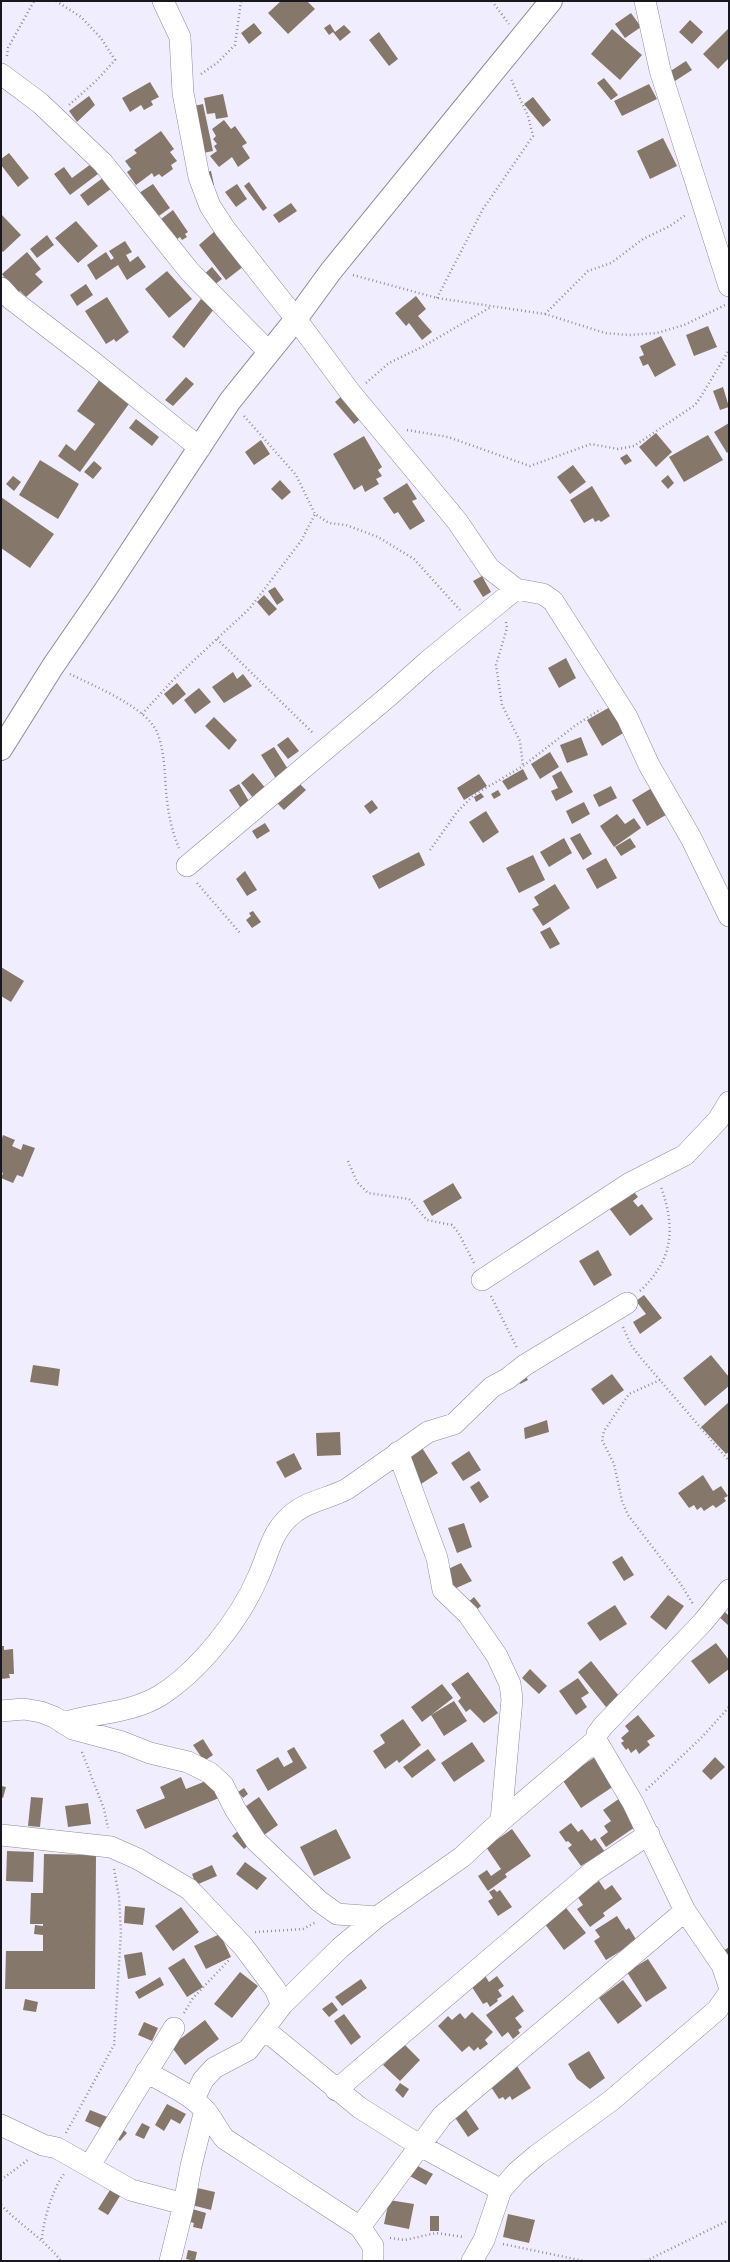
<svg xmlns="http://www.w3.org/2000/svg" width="730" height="2262" font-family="Montserrat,sans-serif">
  <rect width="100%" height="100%" fill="#f0edff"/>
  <path fill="#85786b" d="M281,1H307L315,9L288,34L268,13Z
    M631,13L641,27L625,38L615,24Z
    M690,20L703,32L692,44L679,32Z
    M254,23L262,33L249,44L241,33Z
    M330,24L335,32L344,25L351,32L340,41L333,32L329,35L324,28Z
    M729,28V58L718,69L703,54Z
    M612,29L642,55L620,80L591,54Z
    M379,32L398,59L389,66L369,40Z
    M686,61L692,70L675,81L669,72Z
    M604,78L618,95L611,100L597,83Z
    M150,82L159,97L151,101L153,105L144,110L141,105L130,112L122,98Z
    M649,84L657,99L622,116L614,101Z
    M223,94L228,117L216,119L215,113L207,114L204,98Z
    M89,96L95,105L77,122L69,111Z
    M533,97L551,120L543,127L524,104Z
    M203,104L213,151L198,154L189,107Z
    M224,120L231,129L235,126L247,143L242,146L250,158L238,167L232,157L219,167L210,156L217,151L214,146L217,144L213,139L216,136L212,129Z
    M161,131L174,149L170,152L177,161L171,165L173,169L162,177L159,174L154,177L152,173L136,185L127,172L131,169L125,161L137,153L134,150Z
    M663,138L677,166L650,179L637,151Z
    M9,153L29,178L18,187L1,165V159Z
    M91,164L98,174L70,195L54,174L64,167L72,178Z
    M211,171L214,185L205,187L202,173Z
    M108,174L116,185L88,206L80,195Z
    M249,182L267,208L263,211L244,186Z
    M153,184L170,208L156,218L139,193Z
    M237,184L247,199L236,207L225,192Z
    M291,203L297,211L279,223L273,215Z
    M173,210L188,232L185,234L187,237L182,240L180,237L172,243L157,222Z
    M1,214L21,235L3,252L1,250Z
    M76,221L98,246L78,263L55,238Z
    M215,231L244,266L226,280L199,245Z
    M47,235L54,245L37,258L30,249Z
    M125,241L132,252L126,255L130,262L138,256L146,267L127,280L118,265L96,280L87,265L106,252L111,260L114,258L109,251Z
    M27,252L41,269L35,274L43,282L26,297L20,291L16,295L2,274Z
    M212,267L222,279L210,288L200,278Z
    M167,271L192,299L169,318L145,289Z
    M86,284L93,295L77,306L70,295Z
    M416,296L426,309L418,316L432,332L422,340L409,323L406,326L395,313Z
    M107,297L129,332L116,342L114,339L106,344L85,311Z
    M201,299L214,309L184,348L172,337Z
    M708,326L717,347L694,356L686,335Z
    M661,336L676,365L655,377L648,364L643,366L639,357L644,355L640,346Z
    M186,377L194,384L173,406L165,400Z
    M100,379L131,401L80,472L58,456L66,444L75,451L95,424L77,411Z
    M723,387L729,407L720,410L713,391Z
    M344,394L364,416L354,424L335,402Z
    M136,419L159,437L152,446L129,428Z
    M729,423V451L727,453L714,432Z
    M656,433L672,452L656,467L639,447Z
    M708,435L723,460L684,482L669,457Z
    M364,436L382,467L378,470L382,476L376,479L379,484L365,492L362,485L354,490L333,454Z
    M261,440L270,454L254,465L245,452Z
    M627,454L632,461L625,465L620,458Z
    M40,460L79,484L58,519L19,495Z
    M94,461L102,468L93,479L84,472Z
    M573,465L586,482L570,494L557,477Z
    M668,475L674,483L668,489L661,481Z
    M13,476L21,482L14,491L6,484Z
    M280,480L291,492L282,500L271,489Z
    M407,483L417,499L412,501L425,521L410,530L398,512L394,514L383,498Z
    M592,486L610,516L601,522L599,520L595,522L593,518L584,523L570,500Z
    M1,497L54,534L30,568L1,548Z
    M482,576L491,592L483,597L473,581Z
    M275,587L284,600L277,605L268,591Z
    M264,595L277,609L269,616L257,602Z
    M566,658L576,678L559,688L548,668Z
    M233,672L237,679L243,674L252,686L224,703L212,687Z
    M177,683L186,694L173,705L164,694Z
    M199,688L211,702L195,714L184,700Z
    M610,707L625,732L602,746L587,720Z
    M214,717L237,740L229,750L205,726Z
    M288,737L299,751L288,759L277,745Z
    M581,737L588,755L567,763L560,745Z
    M274,747L291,774L278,782L261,755Z
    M550,752L559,767L540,779L531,764Z
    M523,769L528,779L508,790L502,781Z
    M561,771L573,792L556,801L551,791L558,788L552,776Z
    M253,773L267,790L254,799L241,783Z
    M479,774L487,786L464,800L457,788Z
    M299,783L306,790L284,810L277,803Z
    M239,784L251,805L242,810L229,790Z
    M611,786L617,798L599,807L593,795Z
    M655,786L671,812L647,826L632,800Z
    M498,790L501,795L494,799L491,794Z
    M481,793L484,797L476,802L474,797Z
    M372,800L378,808L370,814L364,806Z
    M584,802L590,814L572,824L566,811Z
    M486,811L499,832L483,843L469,822Z
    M617,814L625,824L634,818L641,828L614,847L600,826Z
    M265,823L270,831L257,839L252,831Z
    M580,833L592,854L583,860L570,838Z
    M564,838L572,853L549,867L540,852Z
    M630,838L636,847L621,856L615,847Z
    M419,852L425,865L379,889L372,876Z
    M533,855L545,880L519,893L506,868Z
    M606,858L617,878L597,889L586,869Z
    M245,871L257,890L247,896L236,879Z
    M555,884L570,908L543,926L532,909L539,905L534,897Z
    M253,911L261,922L252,928L246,920L251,916L249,913Z
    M550,927L560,944L550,949L540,932Z
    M1,967L24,981L11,1002L1,996Z
    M3,1135L15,1140L12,1146L21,1150L23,1144L35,1148L23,1177L17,1175L13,1183L1,1178L3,1173L1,1172V1141Z
    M453,1183L462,1198L432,1216L423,1201Z
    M630,1187L638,1197L633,1201L638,1207L642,1204L653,1219L630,1236L606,1204Z
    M598,1250L612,1275L594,1286L579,1261Z
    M644,1295L662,1318L640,1334L633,1322L646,1314L636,1301Z
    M711,1355L729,1377V1386L705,1406L683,1378Z
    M33,1365L60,1369L58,1386L30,1382Z
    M522,1370L528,1380L520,1384L515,1374Z
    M612,1374L624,1390L603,1405L591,1389Z
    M729,1402V1452L726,1454L701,1427Z
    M547,1420L549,1432L525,1439L524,1428Z
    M340,1432L341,1455L317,1456L316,1433Z
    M419,1443L438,1473L421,1484L402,1454Z
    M469,1451L481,1470L463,1481L451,1463Z
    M294,1453L302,1469L285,1478L276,1462Z
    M703,1475L713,1491L721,1486L728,1496L724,1498L726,1501L716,1508L713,1505L704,1511L701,1507L697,1510L694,1505L689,1508L678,1493Z
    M479,1481L489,1497L480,1503L470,1487Z
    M464,1523L472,1547L457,1553L448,1528Z
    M622,1556L634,1575L624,1581L612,1562Z
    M461,1563L472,1581L454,1589L444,1571Z
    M668,1595L684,1606L666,1630L650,1617Z
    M474,1597L481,1606L471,1614L464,1606Z
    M615,1605L627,1624L600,1641L587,1623Z
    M721,1608L729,1616V1626L716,1614Z
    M716,1643L729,1660V1669L709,1684L691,1661Z
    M1,1646H4V1650L13,1649L14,1674H9L10,1678L1,1679Z
    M591,1661L619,1696L606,1707L578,1672Z
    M530,1669L547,1686L539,1694L522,1678Z
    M468,1672L498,1713L484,1723L470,1709L466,1712L458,1701L461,1698L451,1684Z
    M578,1678L589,1693L581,1698L587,1707L576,1715L559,1691Z
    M442,1684L453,1698L422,1722L411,1707Z
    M454,1701L467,1721L444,1736L431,1715Z
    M638,1715L655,1736L647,1741L650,1745L639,1754L636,1749L631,1753L628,1748L626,1750L621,1743L624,1741L621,1738L629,1731L625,1726Z
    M403,1719L421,1745L399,1763L397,1760L385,1769L373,1751L385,1743L380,1735Z
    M203,1739L213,1755L204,1761L193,1745Z
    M472,1742L485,1761L454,1782L441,1763Z
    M294,1747L307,1768L268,1791L256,1770L278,1757L284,1767L293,1762L287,1751Z
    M428,1749L436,1760L412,1778L403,1767Z
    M598,1755L617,1784L581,1808L562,1779Z
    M715,1757L725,1767L711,1780L702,1771Z
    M181,1777L186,1789L211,1779L219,1798L145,1829L136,1810L165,1798L160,1787Z
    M1,1786L6,1787L3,1798L1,1797Z
    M244,1788L248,1794L243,1798L238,1792Z
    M31,1797L43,1798L40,1827L28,1826Z
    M259,1797L278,1825L257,1840L242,1809Z
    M620,1798L638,1825L606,1847L600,1838L608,1832L604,1826L611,1821L603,1810Z
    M88,1803L91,1824L68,1827L65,1806Z
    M571,1823L578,1832L582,1829L591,1841L595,1838L605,1852L581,1866L568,1848L572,1845L568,1841L566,1842L559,1832Z
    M336,1829L351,1858L314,1876L300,1847Z
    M512,1829L531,1856L505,1874L507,1877L488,1891L478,1876L487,1870L491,1876L501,1869L486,1847Z
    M238,1831L250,1844L244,1849L232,1836Z
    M7,1851L34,1852L33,1882L6,1881Z
    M44,1854L96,1855L95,1989H5L6,1951H43V1935L34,1934L35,1925L43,1926V1924H30L31,1893H43Z
    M245,1862L267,1878L257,1890L236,1874Z
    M212,1865L217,1876L196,1885L192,1874Z
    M599,1881L605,1890L612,1885L622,1899L603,1913L605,1916L590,1927L577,1909L583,1905L577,1896Z
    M494,1889L497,1892L500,1890L512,1907L498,1916L488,1901L493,1898L489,1892Z
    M563,1904L586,1933L564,1950L542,1920Z
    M125,1906L145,1908L143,1925L124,1923Z
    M181,1907L199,1932L173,1951L155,1926Z
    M617,1916L626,1930L629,1928L637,1941L606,1960L594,1941L600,1937L595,1930Z
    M220,1934L231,1957L206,1969L194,1946Z
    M729,1947V1965L720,1953Z
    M142,1952L146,1975L128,1979L124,1955Z
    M184,1958L203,1987L187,1997L168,1968Z
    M648,1959L667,1988L646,2002L627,1972Z
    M482,1971L489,1982L497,1976L504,1986L498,1990L502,1996L497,1999L498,2001L490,2007L487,2002L483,2004L468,1981Z
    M240,1972L258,1986L232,2018L214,2004Z
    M160,1977L164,1985L139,1999L135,1992Z
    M361,1979L367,1988L342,2006L335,1997Z
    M623,1980L642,2006L618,2024L599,1998Z
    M513,1995L524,2011L515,2018L522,2027L518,2030L520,2033L513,2039L508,2032L502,2037L486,2015Z
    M25,1999L38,2002L36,2012L23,2010Z
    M332,2002L338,2010L329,2017L322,2009Z
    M472,2012L493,2032L485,2040L488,2044L480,2050L478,2047L474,2051L469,2046L462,2052L438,2026L448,2016L452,2020L460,2013L465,2019Z
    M344,2014L361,2037L351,2045L334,2021Z
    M205,2020L219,2039L185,2065L171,2046Z
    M144,2022L158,2028L152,2041L138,2035Z
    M404,2044L420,2060L400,2081L383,2065Z
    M589,2051L605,2078L590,2089L577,2079L568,2064Z
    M517,2066L531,2088L512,2100L510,2096L505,2100L503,2097L499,2099L489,2084Z
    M400,2083L409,2089L403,2098L395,2090Z
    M167,2104L186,2114L180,2124L171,2119L164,2131L155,2125Z
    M463,2105L479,2129L468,2137L452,2113Z
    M90,2110L110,2118L105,2130L85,2121Z
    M142,2123L150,2127L144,2139L135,2135Z
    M119,2126L127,2133L120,2141L112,2134Z
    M412,2163L433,2174L426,2185L406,2174Z
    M193,2187L215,2192L211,2210L188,2204Z
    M110,2190L120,2196L108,2215L98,2209Z
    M389,2200L414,2204L409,2229L384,2224Z
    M189,2208L206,2213L202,2229L193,2227L194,2223L186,2221Z
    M508,2214L535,2220L529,2243L503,2237Z
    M430,2216H439V2231H430Z
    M188,2250L197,2252L195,2261L186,2259Z"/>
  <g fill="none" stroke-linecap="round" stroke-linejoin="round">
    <defs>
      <path id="street" d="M163,1L180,37L183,93L199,177L210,206L225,229L296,319L350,392L457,521L489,568L516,589L543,594L553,601L627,717L649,765L691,838L729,916
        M645,1L660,70L729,286
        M1,74L40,103L103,163L190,272L268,351
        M1,288L11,299L93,362L200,448
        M187,866L390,695L428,661L516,589
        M482,1280L630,1183L685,1155L718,1120L729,1102
        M398,1452L437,1558L443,1590L468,1614L497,1656L510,1684L512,1699L501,1821
        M729,1590L703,1622L603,1726L597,1734L596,1740L633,1803L685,1911L722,1965L729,1986
        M1,1711L24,1709L41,1712L54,1717L73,1729L122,1742L150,1753L188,1762L210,1773L223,1785L235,1809L256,1841L319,1901L337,1914L377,1917
        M63,1723C96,1712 130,1714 161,1695C200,1670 240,1619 258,1577C267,1558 271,1535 286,1520C303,1501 326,1500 347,1489L428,1432L454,1424L492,1387L507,1379L525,1365L627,1303
        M1,1835L111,1847L138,1859L189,1889L243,1946L275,1989L282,2005
        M265,2030L360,2108L419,2145L501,2190
        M146,2072C166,2083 188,2093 204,2109C212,2117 217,2130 225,2139L360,2227L373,2246V2261
        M336,2090L592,1872L649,1834
        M194,2099L203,2080L214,2068L248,2050L282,2005L340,1948L377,1917L462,1857L501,1821L596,1740
        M1,2125L43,2145L57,2148L131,2190L184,2204L191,2166L205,2110
        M90,2165L174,2028
        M360,2227L442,2116L685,1911
        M170,2261L184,2204
        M472,2261L484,2240L501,2190L517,2172L537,2155L612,2100L717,2010L729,1993"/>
      <path id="primary" d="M1,749L53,666L106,589L230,401L296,319L331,271L551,1"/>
    </defs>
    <use href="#street" stroke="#8e8b9c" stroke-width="22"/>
    <use href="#primary" stroke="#8e8b9c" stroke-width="24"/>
    <path stroke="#93909d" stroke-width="2.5" stroke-dasharray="1 3" stroke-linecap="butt" d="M56,1L81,17L101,38L115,60L97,80L69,105
      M492,1L509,24
      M7,56L8,48L34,1
      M201,74L217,63L235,45L241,1
      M353,275L437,298L545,314L605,333L629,335L657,333L684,325L725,305
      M437,298L483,209L533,136L528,116L511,79
      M545,314L588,271L611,263L643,239L670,226L687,214
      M366,383L389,363L422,347L491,307
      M244,416L296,475L315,514L329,523L346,525L378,537L414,559L460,610
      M407,430L448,437L530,466L591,444L618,449L634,446L695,405L700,398L729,350
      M506,622L507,628L496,665L502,705L520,741L523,766
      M217,639L314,734
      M70,674C94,686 146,707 157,732C162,744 164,761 165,774C166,799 169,825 179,848
      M142,714L173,680L250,608L301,541L315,514
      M430,850L457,812L474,795L523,766L576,725L601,709
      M197,883L240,933
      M348,1161L357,1182L368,1193L409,1199L427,1220L452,1225L458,1232L474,1263
      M640,1291C673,1260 676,1229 661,1187
      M491,1296L517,1348
      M623,1327L631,1345L641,1358L729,1461
      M660,1380L629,1394L604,1431L602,1440L614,1464L622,1501L628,1515L680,1583L693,1604
      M82,1752L104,1809L108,1828
      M646,1790L703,1736L729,1707
      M255,1932L303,1929L316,1922
      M184,2013L193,1998L230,1959
      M66,2133L114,2045L121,1932L119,1897L114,1869
      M1,2180L29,2159
      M1,2205C20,2225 44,2239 61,2261
      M390,2238L405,2240L436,2233L464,2237
      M42,2239C43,2221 53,2188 64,2174
      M503,2244L584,2261
      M646,2261L729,2220"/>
    <use href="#street" stroke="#fff" stroke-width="21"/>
    <use href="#primary" stroke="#fff" stroke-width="22"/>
  </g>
  <rect width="730" height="2262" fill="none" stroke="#18171d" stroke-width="4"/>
</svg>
